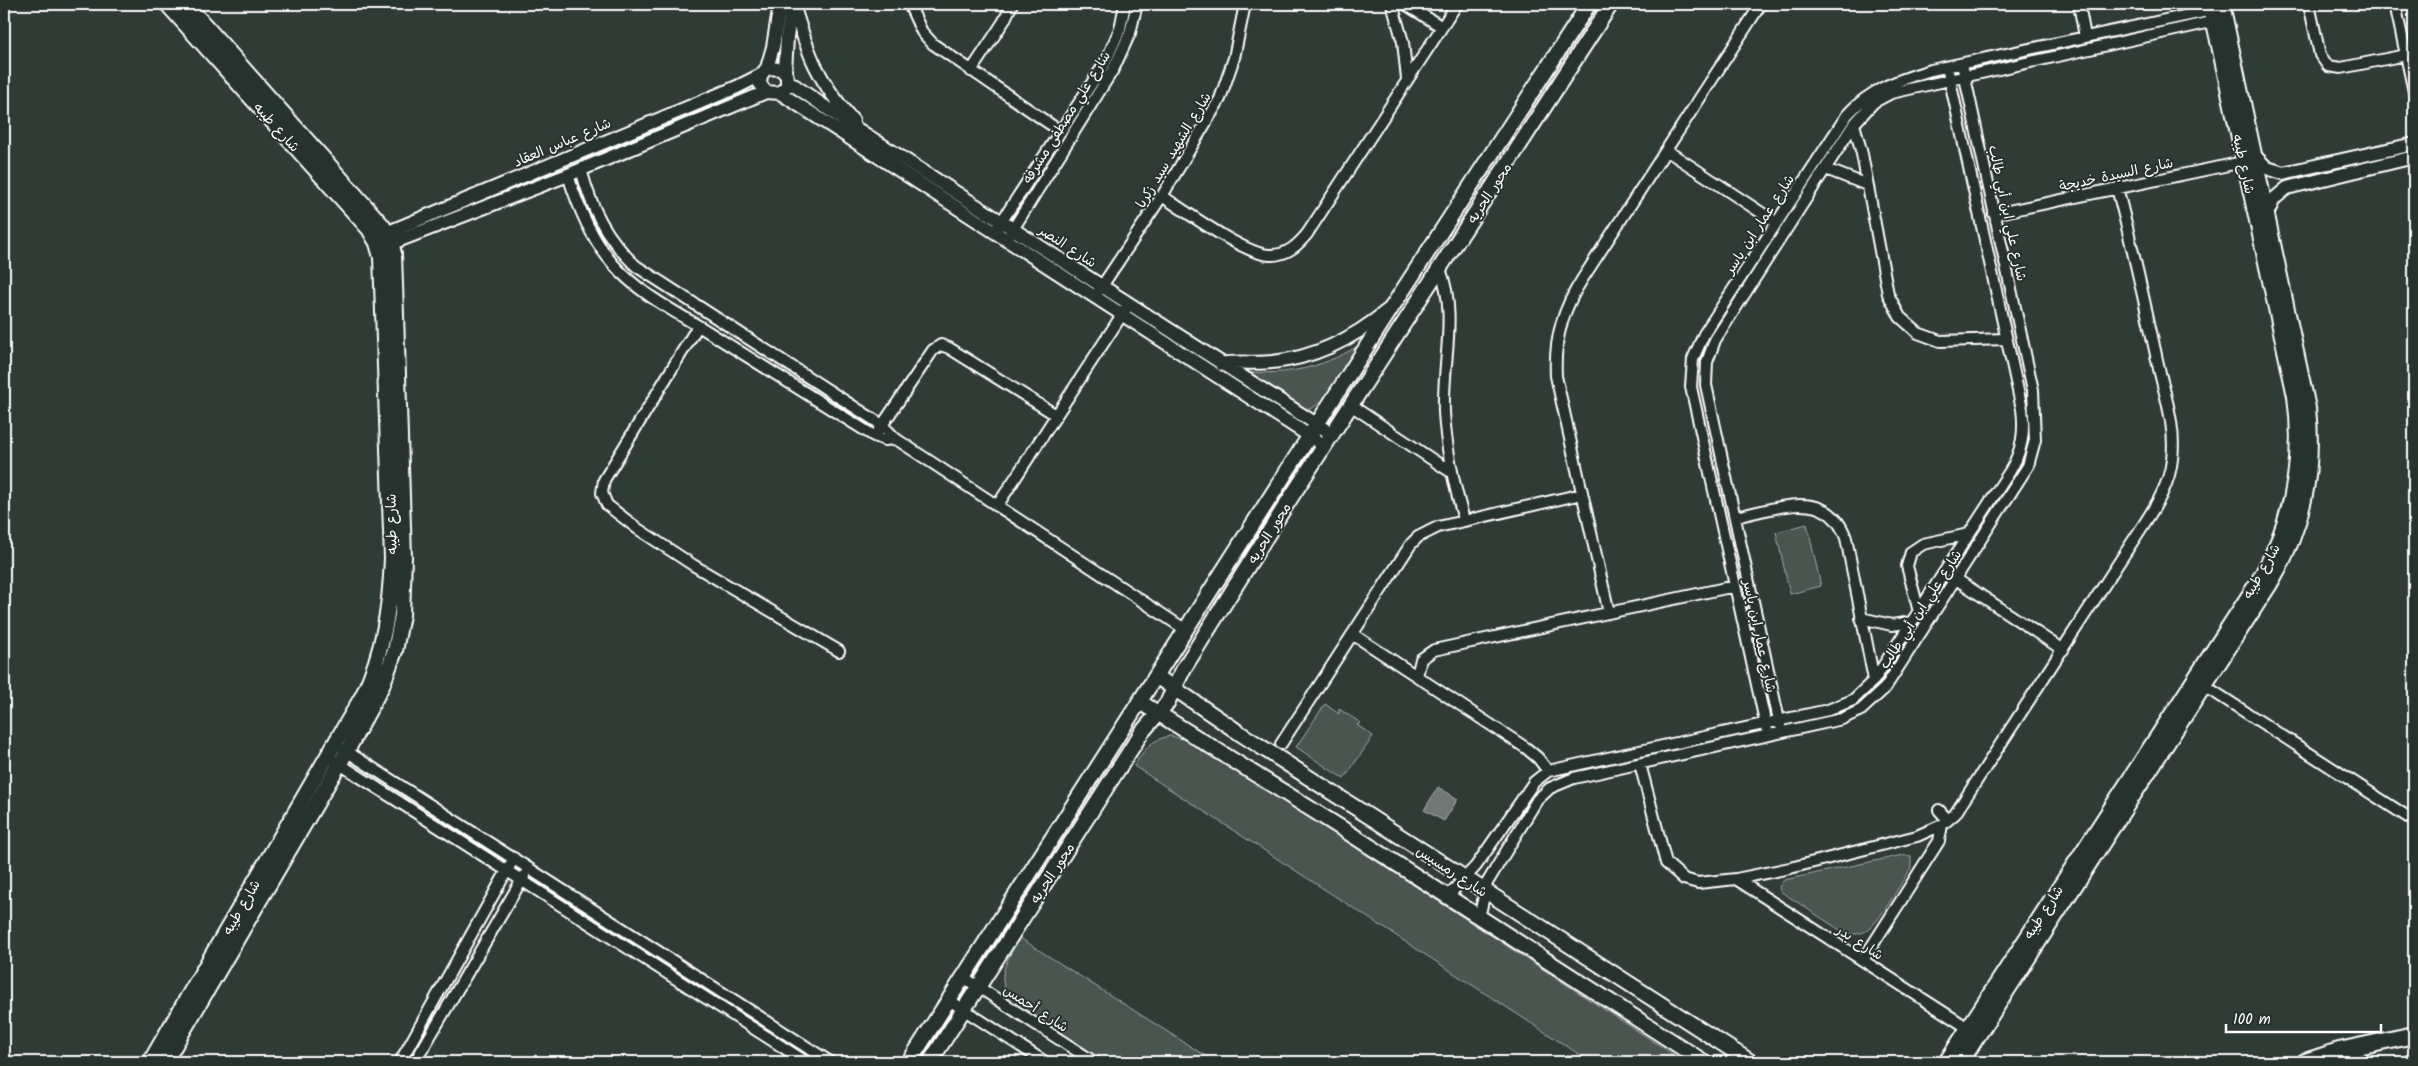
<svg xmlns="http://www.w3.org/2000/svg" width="2418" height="1066" font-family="Kalam,'Playpen Sans Arabic',sans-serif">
  <rect width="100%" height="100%" fill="#2f3b35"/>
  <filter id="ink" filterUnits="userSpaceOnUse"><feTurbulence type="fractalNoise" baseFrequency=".02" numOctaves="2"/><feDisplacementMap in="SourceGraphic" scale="10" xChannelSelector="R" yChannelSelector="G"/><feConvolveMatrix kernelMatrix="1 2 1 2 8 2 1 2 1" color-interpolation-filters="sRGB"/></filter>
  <g filter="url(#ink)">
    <path fill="#4a544f" stroke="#a4aaa7" d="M1356,347C1346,365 1325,416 1299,409C1289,406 1255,379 1244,372C1287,375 1319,369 1356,347Z
      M1807,524L1821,586L1790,594L1776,532Z
      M1325,704L1339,714V709L1361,723L1357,725L1373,736L1344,779L1296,747Z
      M1170,736L1187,740L1237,770L1685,1062H1591L1134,766C1144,750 1150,740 1170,736Z
      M1903,855L1911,857V868C1902,881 1878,925 1866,931C1859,935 1851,935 1843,932L1780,891L1779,887L1784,880Z
      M1020,938L1215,1062H1107L1011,1001C994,976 1007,961 1020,938Z"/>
    <path fill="#707975" stroke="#a9afac" d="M1438,787L1458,799L1444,821L1424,810Z"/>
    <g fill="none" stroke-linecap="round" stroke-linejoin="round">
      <defs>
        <path id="minor" d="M909,4L922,32L933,44L1060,131
          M1392,4L1403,42L1407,79
          M1405,4L1442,27
          M2079,4L2085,37
          M2309,4L2320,55L2328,66L2341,68L2406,55
          M2395,4L2414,92
          M971,71L1004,21L1012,4
          M1854,124L1862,154L1888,294L1900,317L1918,333L1940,341L2006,339
          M1666,150L1777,223
          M581,169C591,208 606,238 636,266L882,425L896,439L1186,630
          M1826,169L1867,185
          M568,175C578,207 591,239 614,265C639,294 678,313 710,333C765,367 819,402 874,436L885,440L896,439
          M1162,196C1185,211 1247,256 1271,255C1287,255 1297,246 1307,234L1457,4
          M1994,214L2243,162
          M998,227L1105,63L1120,29L1125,4
          M1010,234L1114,68L1130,33L1137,4
          M1440,269C1458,314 1442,364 1444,412C1446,449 1454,485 1464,520
          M1098,292L1162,196L1220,99L1234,58L1245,4
          M698,326L604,480L602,493L607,505L638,529L693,565L839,651
          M1352,406L1451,472
          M879,430L933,350L941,345L949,348L1056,415
          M997,506L1129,304
          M1735,517C1776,509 1828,486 1846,538L1874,680
          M1956,579L2063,650
          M1919,612L1907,566L1911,552L1923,544L1969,534
          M1609,613L1556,376C1554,338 1563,309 1583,278L1761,4
          M1861,618L1892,625L1912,622
          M1354,635L1526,748L1538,758L1548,771
          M1417,676L1421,659L1434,650L1735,586
          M2205,686L2414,821
          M1780,725L1706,385L1707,362L1715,340L1854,124L1874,102L1891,93L2220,20
          M1767,730L1691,387L1693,359L1704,334L1847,115C1870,89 1898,80 1931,70L2217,9
          M1281,744L1411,544L1418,537L1438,527L1582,494
          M343,749L830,1062
          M335,761L806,1062
          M1640,764L1666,863L1684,879L1698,883L1736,879L1790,868L1917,836L1942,825L1955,814L2144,524C2157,504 2170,483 2172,459C2176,429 2166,398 2159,369C2146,308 2133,248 2117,188
          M1939,810L1948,820
          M1736,879L1968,1028
          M1447,897L1476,866L1534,782L1548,771L1828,710L1853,700L1874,680L2010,471C2022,451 2025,432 2022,409L1947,67
          M1479,918L1487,883L1537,800L1550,788L1574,778L1842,719L1861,710L1885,688L2028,466L2035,440L2033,390L1962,64
          M1863,960L1939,841L1942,825
          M963,977L1094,1062
          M949,1000L1045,1062
          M400,1062L514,858
          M415,1062L524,876"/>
        <path id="tertiary" d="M793,4C808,54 818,81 853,121
          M767,68L773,47L780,4
          M785,72L787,37L792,5
          M788,81L851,125L1332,434
          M780,93L1325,446
          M2255,156L2267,168L2283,173L2414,144
          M2267,214L2274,199L2287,188L2414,157
          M379,236L737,87L761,75L767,68L781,69L787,76V86L780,93L766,92L760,84L761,75
          M382,247L568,175L766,92
          M1221,364C1237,361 1256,364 1272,362C1315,358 1354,338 1388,310"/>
        <path id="secondary" d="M1156,676L1241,734L1751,1062
          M1140,702L1346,831L1704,1062
          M150,1062L363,695C384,650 390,607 392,558L381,257L377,243L369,229L167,4
          M165,1062L347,751L382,686L395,651L402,615L404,557L394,254L390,238L383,226L186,4
          M909,1062L1392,307L1589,4
          M930,1062L1142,732L1167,703L1184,668L1286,505L1611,4
          M1946,1062L2259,580C2292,523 2304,462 2295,396L2210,4
          M1961,1062L2270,584C2303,529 2315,473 2308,408L2222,4"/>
        <path id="primary" d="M2305,1062L2339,1051L2414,1035
          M2413,1062H2414"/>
      </defs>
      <use href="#minor" stroke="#fff" stroke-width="14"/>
      <use href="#tertiary" stroke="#fff" stroke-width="16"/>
      <use href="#secondary" stroke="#fff" stroke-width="18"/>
      <use href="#primary" stroke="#fff" stroke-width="20"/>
      <use href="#minor" stroke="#26332d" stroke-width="10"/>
      <use href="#tertiary" stroke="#26332d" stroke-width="12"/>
      <use href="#secondary" stroke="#26332d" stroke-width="14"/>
      <use href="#primary" stroke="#26332d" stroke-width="16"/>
    </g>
  </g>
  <g text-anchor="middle" stroke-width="4" stroke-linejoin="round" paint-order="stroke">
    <g font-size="14" fill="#fff" stroke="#26332d">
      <text transform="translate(1066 117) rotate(-58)" y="5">شارع علي مصطفى مشرفه</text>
      <text transform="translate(277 127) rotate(48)" y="5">شارع طيبه</text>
      <text transform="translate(562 142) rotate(-23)" y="5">شارع عباس العقاد</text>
      <text transform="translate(1173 150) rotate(-59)" y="5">شارع الشهيد سيد زكريا</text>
      <text transform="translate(2244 164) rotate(78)" y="5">شارع طيبه</text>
      <text transform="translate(2116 174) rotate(-12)" y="5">شارع السيدة خديجة</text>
      <text transform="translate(1489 193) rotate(-57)" y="5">محور الحريه</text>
      <text transform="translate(2008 213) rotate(78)" y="5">شارع علي ابن أبي طالب</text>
      <text transform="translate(1759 224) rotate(-57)" y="5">شارع عمار ابن ياسر</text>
      <text transform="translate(1068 246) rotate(33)" y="5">شارع النصر</text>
      <text transform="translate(391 524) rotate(-91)" y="5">شارع طيبه</text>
      <text transform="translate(1269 533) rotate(-58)" y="5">محور الحريه</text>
      <text transform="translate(2261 571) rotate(-60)" y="5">شارع طيبه</text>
      <text transform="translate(1920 609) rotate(-57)" y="5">شارع علي ابن أبي طالب</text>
      <text transform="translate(1760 636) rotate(78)" y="5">شارع عمار ابن ياسر</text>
      <text transform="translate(1452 871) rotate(33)" y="5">شارع رمسيس</text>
      <text transform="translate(1052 873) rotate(-57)" y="5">محور الحريه</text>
      <text transform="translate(241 907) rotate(-60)" y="5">شارع طيبه</text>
      <text transform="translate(2043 912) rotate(-57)" y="5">شارع طيبه</text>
      <text transform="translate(1860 942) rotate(33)" y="5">شارع بدر</text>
      <text transform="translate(1036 1008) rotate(33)" y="5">شارع أحمس</text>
    </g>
  </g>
  <rect width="2418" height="1066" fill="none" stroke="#26332d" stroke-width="20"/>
  <rect x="10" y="10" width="2398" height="1046" fill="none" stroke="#fff" stroke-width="2" filter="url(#ink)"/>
  <path d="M2226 1024v8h155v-8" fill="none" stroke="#ffffff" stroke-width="2.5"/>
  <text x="2233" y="1024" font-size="15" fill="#ffffff" stroke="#26332d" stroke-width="4" paint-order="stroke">100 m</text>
</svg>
